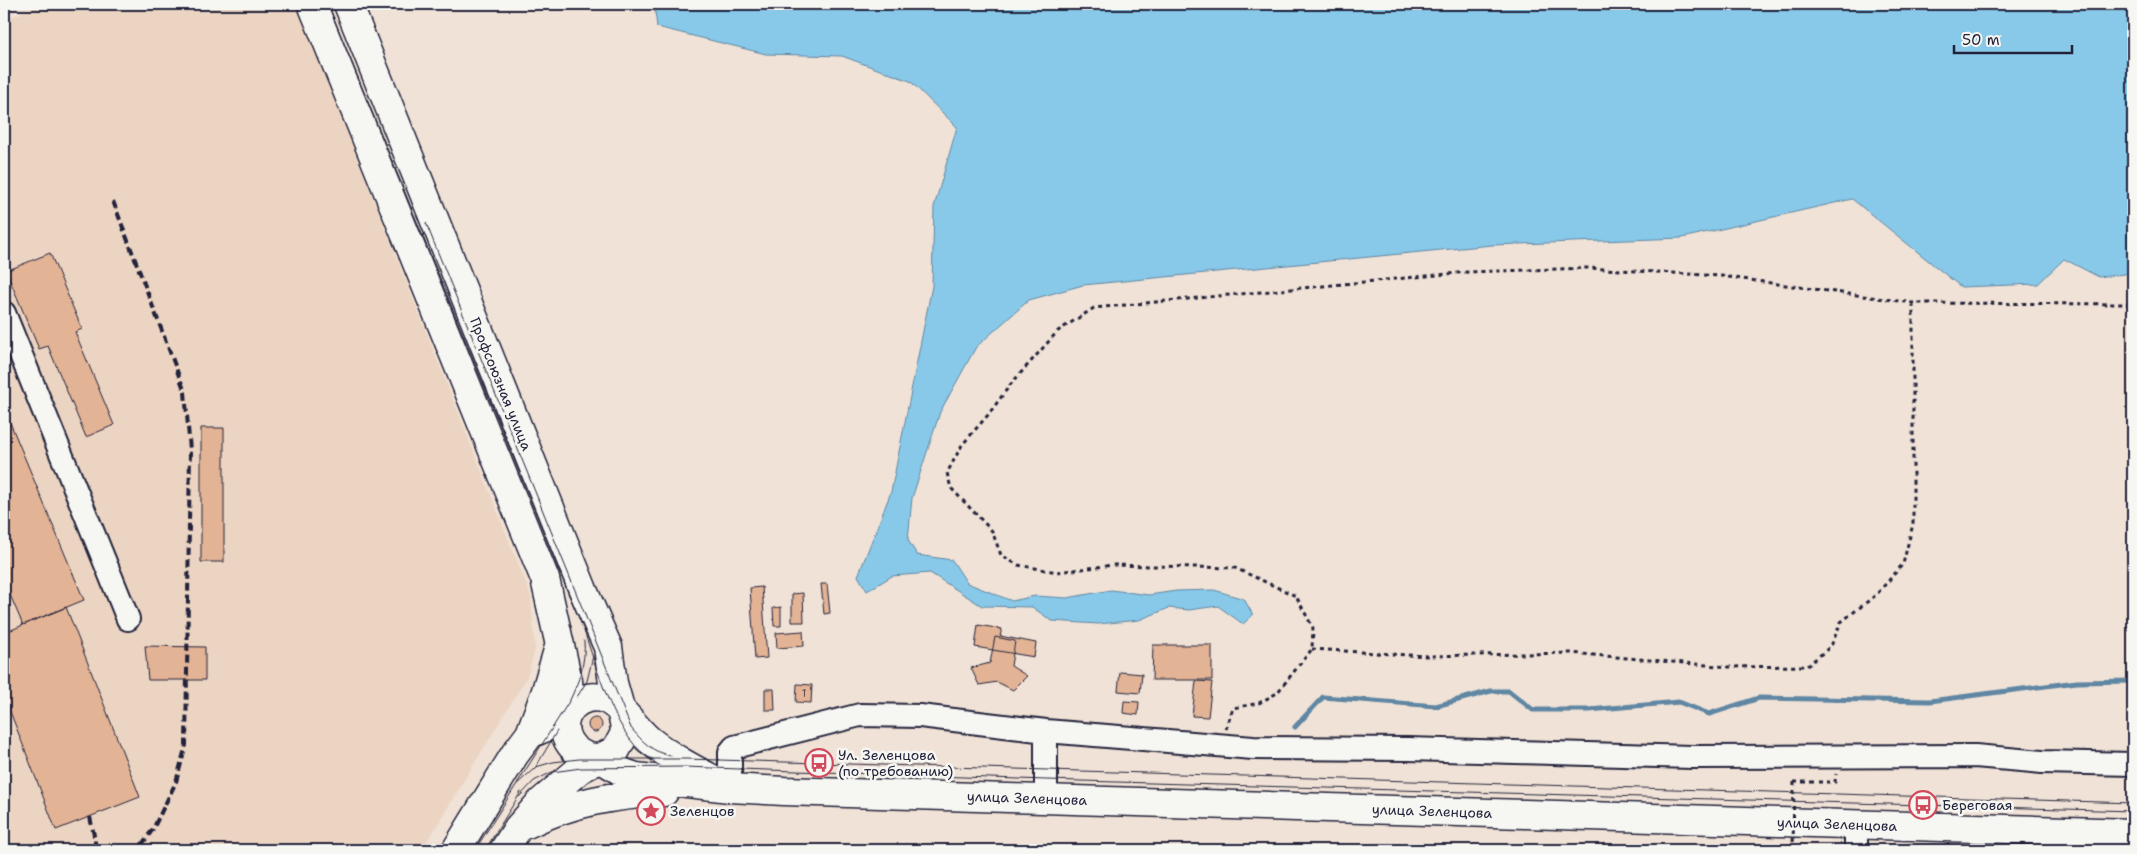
<svg xmlns="http://www.w3.org/2000/svg" width="2137" height="854" font-family="'Shantell Sans',sans-serif">
  <rect width="100%" height="100%" fill="#f0e2d6"/>
  <filter id="ink" filterUnits="userSpaceOnUse"><feTurbulence type="fractalNoise" baseFrequency=".02" numOctaves="2"/><feDisplacementMap in="SourceGraphic" scale="10" xChannelSelector="R" yChannelSelector="G"/><feConvolveMatrix kernelMatrix="1 2 1 2 8 2 1 2 1" color-interpolation-filters="sRGB"/></filter>
  <g filter="url(#ink)">
    <path fill="#ecd4c2" d="M42,4H296L531,596L535,650L527,677L422,850H4V20Z"/>
    <path fill="#88c9e9" stroke="#5f86a3" d="M654,4H2133V273L2099,277L2064,259L2038,284L1961,287L1852,199L1682,238L1492,245L1083,285L1029,300L976,347L940,412L912,498L908,540L917,555L952,560L967,583L1012,601L1035,596L1067,598L1111,590L1149,595L1176,591L1214,590L1244,599L1253,615L1243,624L1218,606L1189,610L1169,608L1139,620L1098,624L1052,621L1032,607L982,606L930,573L892,576L867,591L858,576L891,492L932,286L934,207L957,127L910,81L842,56L766,54L657,27Z"/>
    <g fill="none" stroke-linecap="round" stroke-linejoin="round">
      <path stroke="#5f86a3" stroke-width="5" d="M1295,727L1323,697L1436,706L1491,691H1509L1533,710H1589L1679,702L1709,714L1759,698L1930,701L2077,682L2133,681"/>
    </g>
    <path fill="#e3b395" stroke="#22223b" d="M50,253L82,329L75,332L114,425L86,437L48,346L39,349L6,271Z
      M4,408L84,600L23,625L4,581Z
      M201,428H224V562H201Z
      M821,584H827L830,613L824,614Z
      M762,587L767,658L755,659L750,588Z
      M803,593L804,622H792V594Z
      M66,607L140,797L56,830L4,696V633Z
      M781,607V626H774L773,608Z
      M978,625L1002,629L1000,636L1036,643L1034,657L975,647Z
      M803,631L804,646L777,648L776,633Z
      M995,637L1015,641L1011,666L1027,676L1013,690L997,682L979,685L971,668L990,663Z
      M1153,645H1212V680H1152Z
      M145,646L205,647V680H148Z
      M1120,672L1142,674L1140,693L1118,691Z
      M1196,681L1212,682L1208,717L1192,716Z
      M797,684L812,685L811,703L796,702Z
      M765,689H774L775,710H765Z
      M1124,701L1139,702L1138,715L1123,713Z
      M588 725a7 7 0 1 1 14 0a7 7 0 1 1-14 0Z"/>
    <g fill="none" stroke-linecap="round" stroke-linejoin="round">
      <defs>
        <path id="minor" d="M4,313L128,619
          M730,788V752L734,747L860,715L920,716L1046,731L1253,748L1408,749L1692,757L1975,756L2042,762L2133,764
          M1046,799V731
          M1856,850V825"/>
        <path id="major" d="M312,4L545,579L568,681L570,703L568,713L558,722L530,734L515,754L456,850
          M348,4L583,590L608,647L613,683L624,722L625,733L616,750L580,769L540,803L518,828L504,850
          M530,734L545,694L559,647
          M600,758L624,773L636,777L730,788L784,791L2133,833
          M600,758C572,760 552,728 573,706C581,698 594,695 605,699C621,705 635,728 649,740C670,757 695,770 718,782
          M527,824C571,802 616,795 664,792"/>
      </defs>
      <use href="#minor" stroke="#22223b" stroke-width="26"/>
      <use href="#major" stroke="#22223b" stroke-width="31"/>
      <path stroke="#22223b" stroke-width="3" stroke-dasharray="4 4" stroke-linecap="butt" d="M1312,649L1426,656L1571,653L1729,667L1807,666L1831,646L1841,622L1876,595L1903,564L1913,524V303
        M1226,729L1233,708L1259,703L1277,693L1312,649L1313,628L1296,596L1235,568L1113,565L1057,572L1018,565L1001,555L992,531L951,488L947,473L962,445L988,415L1010,385L1058,331L1094,308L1468,272L1588,268L1721,276L1913,303L2133,304
        M1794,782H1835L1836,774"/>
      <use href="#minor" stroke="#f6f6f2" stroke-width="22"/>
      <use href="#major" stroke="#f6f6f2" stroke-width="28"/>
      <path stroke="#22223b" stroke-width="1" d="M328,4L583,628C596,665 617,745 654,760
        M426,223L631,728C643,742 652,752 671,756
        M577,697L587,681L593,656
        M534,770L557,731
        M516,785L536,767L553,762L579,759H686L2133,803
        M519,797L534,781L552,772L581,768L684,767L1046,780L2133,811
        M475,850L570,700C579,681 586,662 584,641
        M485,850L521,792"/>
      <path stroke="#22223b" stroke-width="4" stroke-dasharray="8 4" stroke-linecap="butt" d="M113,201L185,392L190,450L186,745L176,782L153,829L138,850
        M90,817L95,840V850"/>
      <path stroke="#22223b" stroke-width="3" stroke-dasharray="4 4" stroke-linecap="butt" d="M1793,850L1794,782"/>
    </g>
  </g>
  <defs>
    <symbol id="bus-ring" viewBox="-11 -11 22 22"><circle r="9.5" fill="#f6f6f2" stroke="#d1495b" stroke-width="1.5"/><path d="M-5-6H5V4H4V6H2V4H-2V6H-4V4H-5ZM-3.5-4V0h7V-4ZM-3.5 1.2v1.5H-2V1.2ZM2 1.2v1.5H3.5V1.2Z" fill="#d1495b"/></symbol>
    <symbol id="sight-ring" viewBox="-11 -11 22 22"><circle r="9.5" fill="#f6f6f2" stroke="#d1495b" stroke-width="1.5"/><path d="M0-6L1.8-2.2L6-1.7L2.9 1.2L3.7 5.4L0 3.3L-3.7 5.4L-2.9 1.2L-6-1.7L-1.8-2.2Z" fill="#d1495b"/></symbol>
  </defs>
  <g fill-rule="evenodd">
    <use href="#bus-ring" x="803" y="747" width="32" height="32"/>
    <use href="#bus-ring" x="1907" y="789" width="32" height="32"/>
    <use href="#sight-ring" x="635" y="795" width="32" height="32"/>
  </g>
  <g text-anchor="middle" stroke-width="5" stroke-linejoin="round" paint-order="stroke">
    <g font-size="11" fill="#524652">
      <text x="804" y="697">1</text>
    </g>
    <g font-size="14" fill="#22223b" stroke="#f6f6f2">
      <text transform="translate(501 384) rotate(68)" y="5">Профсоюзная улица</text>
      <text transform="translate(1027 798) rotate(2)" y="5">улица Зеленцова</text>
      <text transform="translate(1432 811) rotate(2)" y="5">улица Зеленцова</text>
      <text transform="translate(1837 824) rotate(2)" y="5">улица Зеленцова</text>
    </g>
    <g font-size="14" fill="#22223b" stroke="#f6f6f2" text-anchor="start">
      <text x="838" y="760">Ул. Зеленцова<tspan x="838" dy="16">(по требованию)</tspan></text>
      <text x="1942" y="810">Береговая</text>
      <text x="670" y="816">Зеленцов</text>
    </g>
  </g>
  <rect width="2137" height="854" fill="none" stroke="#f6f6f2" stroke-width="20"/>
  <rect x="10" y="10" width="2117" height="834" fill="none" stroke="#22223b" stroke-width="2" filter="url(#ink)"/>
  <path d="M1954 45v8h118v-8" fill="none" stroke="#22223b" stroke-width="2.5"/>
  <text x="1962" y="45" font-size="15" fill="#22223b" stroke="#f6f6f2" stroke-width="4" paint-order="stroke">50 m</text>
</svg>
